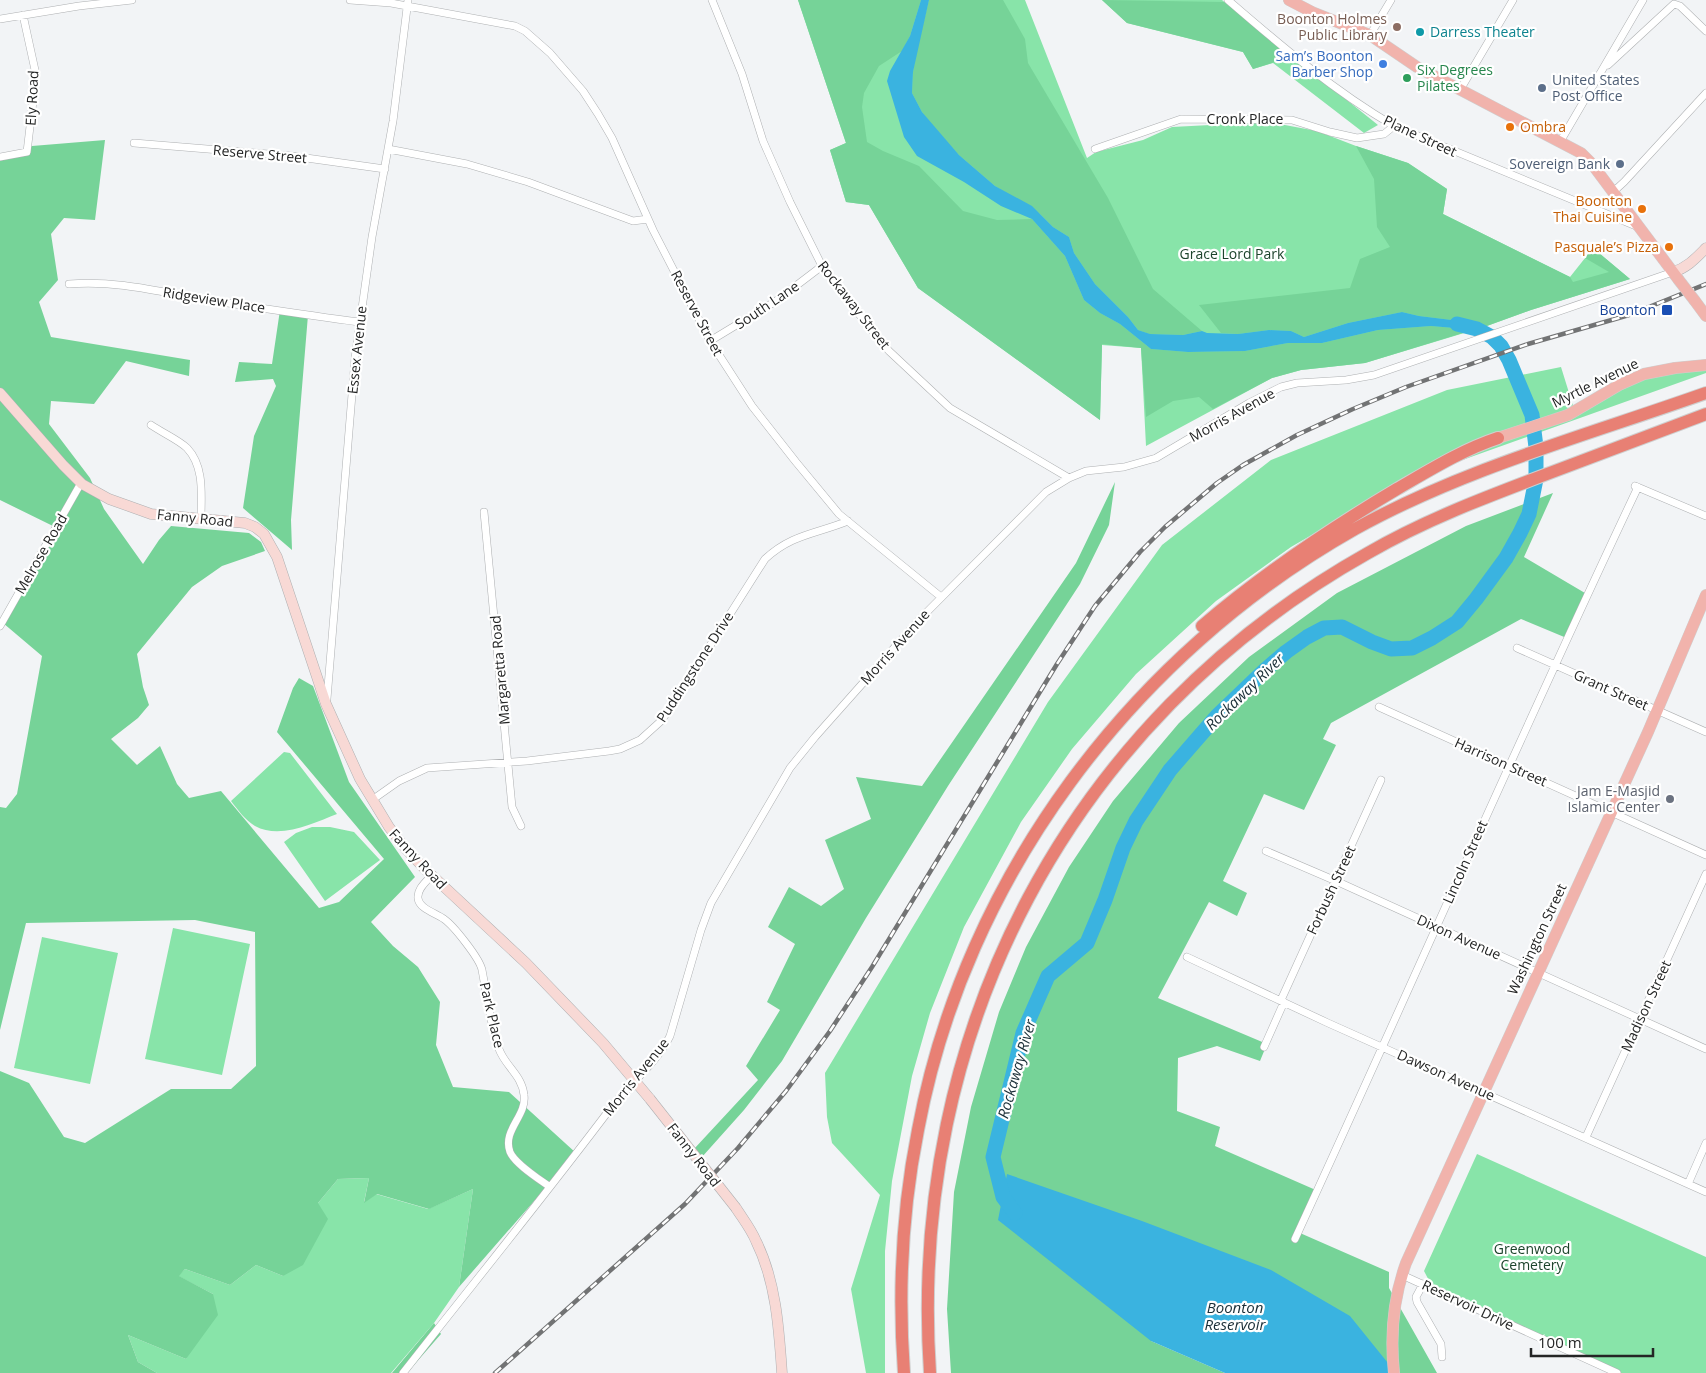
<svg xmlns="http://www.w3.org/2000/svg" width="1706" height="1373" font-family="'Open Sans',sans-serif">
  <rect width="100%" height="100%" fill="#f2f4f6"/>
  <path fill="#88e4a9" d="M798,0H1025L1087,158L1096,152L1143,140L1172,127L1268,122L1317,131L1356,146L1408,163L1447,189L1443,214L1570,277L1593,248L1630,279L1531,310L1484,327L1365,363L1301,370L1272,378L1146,446L1141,348L1102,345L1100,420L918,288L869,205L846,202L830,150L846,143Z
    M1102,0H1222L1378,125L1364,133L1273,63L1253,69L1243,52L1127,23Z
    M1561,367L1575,412L1649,374L1706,370V373L1440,468L1379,496L1291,547L1216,601L1136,674L1072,749L1021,822L964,927L930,1013L912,1076L892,1181L885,1251V1373H866L851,1289L880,1195L832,1143L827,1117L825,1073L1048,702L1162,545L1271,460L1447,390Z
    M284,752L290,753L337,814C314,823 280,840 255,826C245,820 238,810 231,801Z
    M312,827H330L354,832L380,860L325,901L284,842L296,833Z
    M173,928L250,944L222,1075L145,1059Z
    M42,937L118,953L90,1084L14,1068Z
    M1477,1154L1706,1257V1373H1618L1435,1292L1424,1271Z
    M369,1178L364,1202L376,1194L428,1209L473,1189L459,1287L434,1323L391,1373H157L138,1362L128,1335L186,1359L213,1294L178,1276L185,1269L230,1285L256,1265L283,1276L318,1203L338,1179Z"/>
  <path fill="#76d398" d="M798,0H921L910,36L902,51L879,66L864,93L862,107L867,142L883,151L919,166L963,211L997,220L1032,219L1065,256L1084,300L1100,313L1120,324L1151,349L1188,352L1245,351L1288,343H1322L1378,330L1431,326L1454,328L1466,332L1365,363L1301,370L1272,378L1213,409L1199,397L1173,401L1146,417L1141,348L1102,344L1100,420L918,288L869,205L846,202L830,150L846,143Z
    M929,0H1003L1025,39L1028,63L1108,198L1153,289L1202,331L1183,335L1149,334L1138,330L1128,317L1095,284L1074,253L1069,237L1053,227L1040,214L995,186L959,155L935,129L922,112L912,93L913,72L917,49Z
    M1102,0L1224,2L1294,56L1253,69L1243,52L1127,23Z
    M105,140L95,220L64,218L51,234L58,280L39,302L51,337L190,360L189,376L126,361L94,404L51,401L49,424L90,478L104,509L143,564L159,540L171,526L249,533L261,542L265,551L222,566L192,587L137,654L143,687L149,705L138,718L111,739L137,765L160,746L177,784L189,798L221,791L319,908L339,902L384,859L277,732L293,688L299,678L313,686L349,782L415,877L371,922L393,946L418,967L440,1002L436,1045L453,1087L509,1092L576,1153L459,1287L473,1189L429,1209L377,1194L364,1203L369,1178L338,1179L318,1203L328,1219L303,1265L283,1276L256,1265L230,1285L185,1269L179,1276L213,1294L218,1315L186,1359L128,1335L138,1362L157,1373H0V1071L29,1083L64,1137L85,1143L171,1089H231L256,1066L255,932L195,920L26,923L0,1030V807L6,808L17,794L42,656L3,623L55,527L0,500V160L32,146Z
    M1356,146L1408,163L1447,189L1443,214L1570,277L1573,282L1609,272L1585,258L1593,248L1630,279L1531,310L1484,327L1460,321L1419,316L1402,312L1348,323L1304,337L1291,331L1269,330L1238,334L1221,333L1199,305L1350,288L1360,259L1390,247L1377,227L1374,179Z
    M280,310L308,315L291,520L292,550L243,508L254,436L276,386L273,379L235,382L239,362L272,364Z
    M1115,482L1109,525L1080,584L948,786L866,918L782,1061L744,1110L702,1157L694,1149L758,1080L746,1066L780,1010L767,1002L795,944L768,927L789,887L821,906L844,889L825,840L871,819L856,777L922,786L1076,563Z
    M1553,493L1524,557L1590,596L1569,639L1521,619L1331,723L1323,739L1336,745L1304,810L1264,794L1223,881L1247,893L1237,916L1209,902L1158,998L1267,1044L1260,1061L1217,1046L1178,1058L1177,1111L1220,1127L1215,1146L1318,1191L1300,1233L1389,1272V1288L1437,1373H1396L1151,1341L1225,1373H951L947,1309L954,1192L971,1107L999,1012L1026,947L1069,867L1113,801L1179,723L1249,657L1337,593L1466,526Z
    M434,1323L441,1334L407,1373H392Z"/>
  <path fill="#3ab3e0" d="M921,0H929L913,72L912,93L922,112L959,155L995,186L1032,206L1053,227L1069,237L1074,253L1095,284L1128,317L1138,330L1150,334L1183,335L1202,331L1207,333L1238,334L1269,330L1291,331L1304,337L1348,323L1402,312L1419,316L1460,321L1484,327L1466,332L1454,328L1431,326L1378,330L1322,343H1288L1245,351L1188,352L1151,349L1120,324L1100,313L1084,300L1065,256L1032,219L1001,206L964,182L917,156L904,137L887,81L890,71L910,36Z
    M1007,1174L1142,1221L1271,1270L1350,1316L1396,1373H1225L1151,1341L998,1220Z"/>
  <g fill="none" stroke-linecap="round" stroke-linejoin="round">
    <path stroke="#3ab3e0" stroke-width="15" d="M1015,1213L1003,1197L993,1157L1023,1033L1048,976L1087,943L1105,900L1123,848L1136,821L1170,770L1217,716L1265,670L1286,652L1307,637L1324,628L1342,627L1372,642L1391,649L1412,648L1432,638L1457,622L1476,599L1506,558L1520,533L1529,514L1536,479V447L1532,415L1509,360L1501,346L1492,337L1477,329L1457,324"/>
    <defs>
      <path id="street" d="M350,0L391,3L515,26L525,31L550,53L583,91L598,114L612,138L653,230L710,341L752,406L796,462L839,514L941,597
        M712,0L742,74L763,141L790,202L822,266L845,297L889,351L950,408L1069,478
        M1228,0C1280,45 1334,91 1394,126L1636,226
        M0,19L79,6L132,0
        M1370,35L1391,0
        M1608,65L1674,4L1680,6L1706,31
        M1460,90L1513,0
        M1560,142L1643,0
        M134,143L292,156L385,169
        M388,149L467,164L528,182L633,221L648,219
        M1095,149L1181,119L1292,120L1330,132L1357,138L1384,134L1394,126
        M0,157L27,152L33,101L35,70L23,15
        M1613,192L1624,182L1706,93
        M69,284C113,280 157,291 201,299C254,307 306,315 359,322
        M710,341L776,301L822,266
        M151,425C161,432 179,440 187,448C205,467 201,496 201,519
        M1635,486L1706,516
        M484,512L512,807L521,826
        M0,626L81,483
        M1517,648L1706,732
        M327,699L355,358L372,237L393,121L408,0
        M1379,707L1706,855
        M372,800L399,781L427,768L527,761L609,751L620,749L640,740L661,721L673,704L765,559C792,534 816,534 848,521
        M1266,851L1336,881L1706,1049
        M431,876C426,882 417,889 418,898C419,909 436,913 444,919C454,926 480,959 482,970C487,996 490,1024 499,1049C505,1066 522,1075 524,1095C527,1116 502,1130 510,1152C515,1164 539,1179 550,1187
        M1187,957L1328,1023L1706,1192
        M1281,1000L1381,780
        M1264,1047L1284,1002
        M1586,1137L1706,874
        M1688,1184L1706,1143
        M1295,1239C1410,989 1520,736 1638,487
        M1402,1275L1617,1373
        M1423,1284L1416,1297L1417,1302L1441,1344L1442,1357
        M403,1373C472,1285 543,1198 610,1109C629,1084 657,1063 670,1036L701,930L711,903L790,768L815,737L918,621L1046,492L1069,478L1086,471L1124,467L1156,458L1249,403L1281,387L1297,383L1346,380L1374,375L1673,272"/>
      <path id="secondary" d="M1673,272C1687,268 1696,258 1706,248
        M0,393L63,465L82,484L109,499L151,514L245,523L255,527L264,534L277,557L326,704L360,779L389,827L406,849L425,869L526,963L603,1043L650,1099
        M736,1208C743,1219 751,1229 756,1241C776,1281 779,1329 782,1373"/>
      <path id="primary" d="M1289,0L1312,12L1370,35L1417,67L1581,153L1592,164L1678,279
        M1695,301L1706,316
        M1498,438L1568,415L1619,385L1644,374L1675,368L1706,365
        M1394,1373C1390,1335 1393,1299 1406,1263L1648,732L1706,595"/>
      <path id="highway" d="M1202,626C1263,574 1328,530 1397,489C1430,470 1462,450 1498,438
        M904,1373C898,1291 902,1210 918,1130C965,877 1132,655 1355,529C1465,468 1588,435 1706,393
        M930,1373C907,1032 1069,721 1368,553C1425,520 1486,497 1547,474C1600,454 1653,434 1706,414"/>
    </defs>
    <use href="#street" stroke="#aeb0b2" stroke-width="8"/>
    <use href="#secondary" stroke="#aeb0b2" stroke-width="11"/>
    <use href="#primary" stroke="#cfcfcf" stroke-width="12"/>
    <use href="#highway" stroke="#cfcfcf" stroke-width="14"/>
    <use href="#street" stroke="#fff" stroke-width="7"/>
    <use href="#secondary" stroke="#f8d9d5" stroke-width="10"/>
    <use href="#primary" stroke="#f1b3ac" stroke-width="11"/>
    <use href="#highway" stroke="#e88074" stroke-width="12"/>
    <defs>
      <path id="rail" d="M495,1373L685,1204L738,1148L786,1091L830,1031L872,967L1057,664L1095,606L1140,552L1165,527L1217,483L1243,465L1297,435L1353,409L1406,387L1528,344L1629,315L1706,284"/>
    </defs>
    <use href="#rail" stroke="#727374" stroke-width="4.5"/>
    <use href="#rail" stroke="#fff" stroke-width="2.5" stroke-dasharray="8" stroke-linecap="butt"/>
    <defs>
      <path id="secondary-bridge" d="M650,1099L736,1208"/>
      <path id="primary-bridge" d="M1678,279L1695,301"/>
    </defs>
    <use href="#secondary-bridge" stroke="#aeb0b2" stroke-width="11" stroke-linecap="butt"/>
    <use href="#primary-bridge" stroke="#cfcfcf" stroke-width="12" stroke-linecap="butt"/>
    <use href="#secondary-bridge" stroke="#f8d9d5" stroke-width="10"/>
    <use href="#primary-bridge" stroke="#f1b3ac" stroke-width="11"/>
  </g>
  <circle fill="#8d6e63" stroke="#fff" stroke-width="2" cx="1397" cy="27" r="5"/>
  <circle fill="#0f9aa8" stroke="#fff" stroke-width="2" cx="1420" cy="32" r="5"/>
  <circle fill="#3f7fe0" stroke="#fff" stroke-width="2" cx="1383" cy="64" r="5"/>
  <circle fill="#2e9e5b" stroke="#fff" stroke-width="2" cx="1407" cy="78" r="5"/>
  <g fill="#5c6f8a" stroke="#fff" stroke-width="2">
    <circle cx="1542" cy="88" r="5"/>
    <circle cx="1620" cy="164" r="5"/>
  </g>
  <g fill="#e8710a" stroke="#fff" stroke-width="2">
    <circle cx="1510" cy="127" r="5"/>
    <circle cx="1642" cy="209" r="5"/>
    <circle cx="1669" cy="247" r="5"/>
  </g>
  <rect fill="#1a4fb4" stroke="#fff" stroke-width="2" x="1661" y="304" width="12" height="12" rx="2.5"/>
  <circle fill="#6b7280" stroke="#fff" stroke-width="2" cx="1670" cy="799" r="5"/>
  <g text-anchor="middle" stroke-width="4.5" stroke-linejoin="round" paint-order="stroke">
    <g font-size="14" fill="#785e54" stroke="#fff" text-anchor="end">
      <text x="1387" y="24">Boonton Holmes<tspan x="1387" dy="16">Public Library</tspan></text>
    </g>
    <g font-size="14" fill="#0d838f" stroke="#fff" text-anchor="start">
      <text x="1430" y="37">Darress Theater</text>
    </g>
    <g font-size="14" fill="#366cbe" stroke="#fff" text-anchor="end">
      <text x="1373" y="61">Sam’s Boonton<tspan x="1373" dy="16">Barber Shop</tspan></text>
    </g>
    <g font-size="14" fill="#27864d" stroke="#fff" text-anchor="start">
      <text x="1417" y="75">Six Degrees<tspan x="1417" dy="16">Pilates</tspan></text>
    </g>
    <g font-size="14" fill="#4e5e75" stroke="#fff" text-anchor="start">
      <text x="1552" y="85">United States<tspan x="1552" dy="16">Post Office</tspan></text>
      <text x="1610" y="169" text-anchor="end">Sovereign Bank</text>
    </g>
    <g font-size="14" fill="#242525" stroke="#fff">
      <text transform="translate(32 98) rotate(-87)" y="5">Ely Road</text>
      <text x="1245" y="124">Cronk Place</text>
      <text transform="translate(1420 136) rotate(25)" y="5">Plane Street</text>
      <text transform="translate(260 154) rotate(5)" y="5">Reserve Street</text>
      <text transform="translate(214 300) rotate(9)" y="5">Ridgeview Place</text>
      <text transform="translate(767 305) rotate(-34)" y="5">South Lane</text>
      <text transform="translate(854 305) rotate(52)" y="5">Rockaway Street</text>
      <text transform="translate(697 313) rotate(62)" y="5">Reserve Street</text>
      <text transform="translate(357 350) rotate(-84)" y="5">Essex Avenue</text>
      <text transform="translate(1595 383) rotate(-26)" y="5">Myrtle Avenue</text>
      <text transform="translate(1232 415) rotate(-29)" y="5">Morris Avenue</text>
      <text transform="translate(195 518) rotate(6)" y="5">Fanny Road</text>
      <text transform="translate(41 554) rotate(-60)" y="5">Melrose Road</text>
      <text transform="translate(895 647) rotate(-48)" y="5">Morris Avenue</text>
      <text transform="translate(695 667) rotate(-57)" y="5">Puddingstone Drive</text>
      <text transform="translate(500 670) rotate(-95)" y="5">Margaretta Road</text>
      <text transform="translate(1611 690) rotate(24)" y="5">Grant Street</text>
      <text transform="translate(1501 762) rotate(24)" y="5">Harrison Street</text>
      <text transform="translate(418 859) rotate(47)" y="5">Fanny Road</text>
      <text transform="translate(1465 862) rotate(-66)" y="5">Lincoln Street</text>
      <text transform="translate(1331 890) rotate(-65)" y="5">Forbush Street</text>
      <text transform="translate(1459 937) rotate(24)" y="5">Dixon Avenue</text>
      <text transform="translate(1537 939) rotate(-65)" y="5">Washington Street</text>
      <text transform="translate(1646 1006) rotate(-65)" y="5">Madison Street</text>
      <text transform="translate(492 1015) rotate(77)" y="5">Park Place</text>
      <text transform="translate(1446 1075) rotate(24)" y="5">Dawson Avenue</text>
      <text transform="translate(636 1077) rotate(-51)" y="5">Morris Avenue</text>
      <text transform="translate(694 1155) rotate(52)" y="5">Fanny Road</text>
      <text transform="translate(1468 1305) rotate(25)" y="5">Reservoir Drive</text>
    </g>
    <g font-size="14" fill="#c56008" stroke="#fff" text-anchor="end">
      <text x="1520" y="132" text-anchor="start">Ombra</text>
      <text x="1632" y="206">Boonton<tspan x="1632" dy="16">Thai Cuisine</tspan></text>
      <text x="1659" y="252">Pasquale’s Pizza</text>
    </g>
    <g font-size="14" fill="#1d442c" stroke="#fff">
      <text x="1232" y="259">Grace Lord Park</text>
      <text x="1532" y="1254">Greenwood<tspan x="1532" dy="16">Cemetery</tspan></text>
    </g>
    <g font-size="14" fill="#164399" stroke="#fff" text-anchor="end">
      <text x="1656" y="315">Boonton</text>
    </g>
    <g font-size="14" fill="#5b616d" stroke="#fff" text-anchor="end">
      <text x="1660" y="796">Jam E-Masjid<tspan x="1660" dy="16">Islamic Center</tspan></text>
    </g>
    <g font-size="15" font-style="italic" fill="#1a2e37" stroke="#fff">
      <text transform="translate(1245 692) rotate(-44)" y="5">Rockaway River</text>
      <text transform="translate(1017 1069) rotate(-74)" y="5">Rockaway River</text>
      <text x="1235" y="1313">Boonton<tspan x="1235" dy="17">Reservoir</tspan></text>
    </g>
  </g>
  <path d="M1531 1348v8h122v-8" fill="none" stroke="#242525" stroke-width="2.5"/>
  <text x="1538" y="1348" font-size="15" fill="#242525" stroke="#ffffff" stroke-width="4" paint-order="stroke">100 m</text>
</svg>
